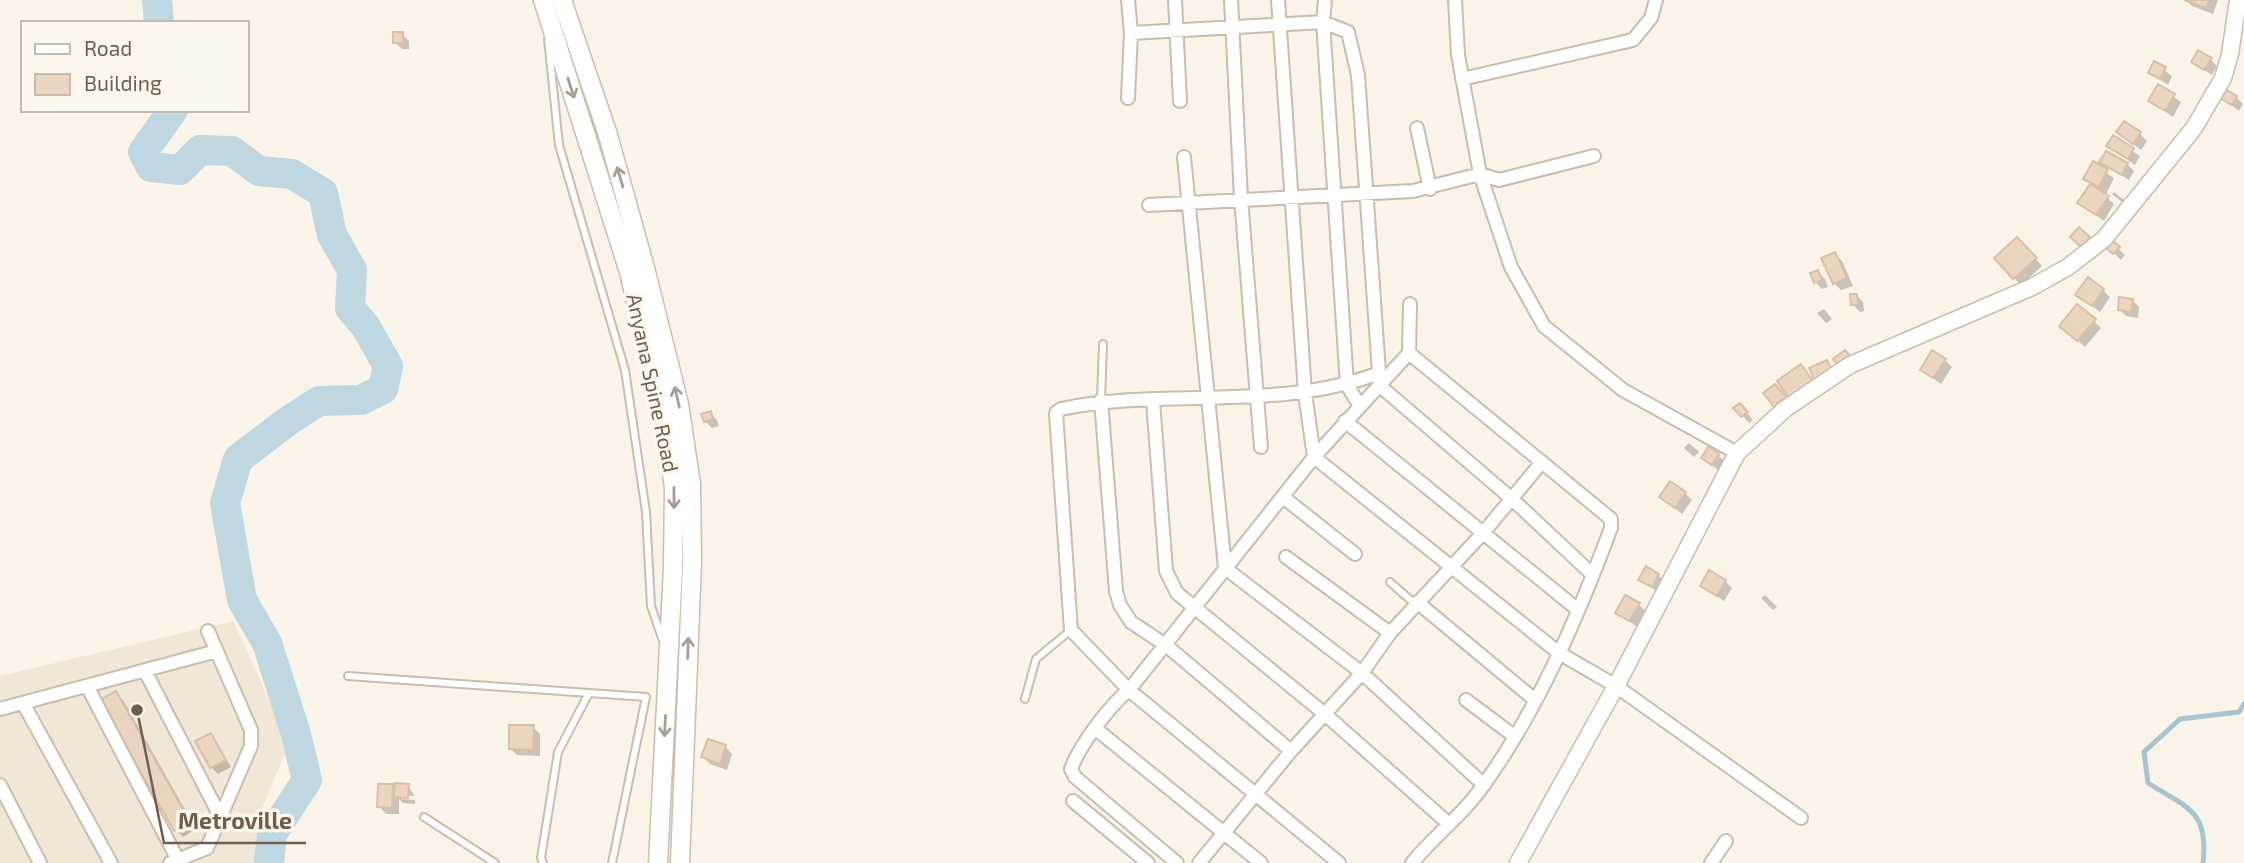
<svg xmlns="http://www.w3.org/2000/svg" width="2244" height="863" font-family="'Exo 2',sans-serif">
  <rect width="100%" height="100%" fill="#f9f4e7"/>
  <path fill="#f0e7d6" d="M233,621L289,743L260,814L268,858L264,863H0V676Z"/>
  <path fill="#0003" d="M2186,0H2218L2213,14L2192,6Z
    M402,34L409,41V49H402L395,42Z
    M2210,59L2217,66L2212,75L2193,62Z
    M2155,63L2172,76L2168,85L2150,72Z
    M2159,86L2181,102L2173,117L2150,101Z
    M2236,97L2243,104L2239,111L2222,98Z
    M2118,132L2140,134L2147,141L2141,150Z
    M2113,138L2140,156L2135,165L2108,146Z
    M2101,162L2127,164L2134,171L2129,180Z
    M2093,164L2114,178L2105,196L2114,204L2104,221L2079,203L2091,184L2085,178Z
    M2114,192L2129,204L2127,206L2112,194Z
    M2110,241L2125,255L2121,260L2106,245Z
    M2024,246L2042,266L2021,285L2014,278Z
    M1835,254L1842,261L1853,286L1841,290L1834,283Z
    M1818,272L1825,279L1828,287L1822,289L1815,282Z
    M2103,290L2110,297L2100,312L2078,295Z
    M1856,295L1863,302L1864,311L1860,312L1853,305Z
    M2132,300L2139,307L2138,318L2126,316L2119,309Z
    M1824,309L1832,319L1826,323L1817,313Z
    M2094,321L2101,328L2085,347L2068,332Z
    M1945,360L1952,367L1941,384L1922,370Z
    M1740,405L1753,420L1749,423L1736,408Z
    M710,413L717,420L719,426L712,428L705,421Z
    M1689,443L1699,452L1694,457L1684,448Z
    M1718,455L1725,462L1719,471L1703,457Z
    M1685,493L1692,500L1682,514L1661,497Z
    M1658,575L1665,582L1659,593L1640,579Z
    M1725,581L1732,588L1724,601L1702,585Z
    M1765,595L1777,607L1773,610L1761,598Z
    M1639,605L1646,611L1637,627L1617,612Z
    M116,693L123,700L196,829L183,837L176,830Z
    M533,727L540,734V756L517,755L510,748Z
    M210,735L231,767L218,774L211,767Z
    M725,746L732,754L727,770L710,764L703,757Z
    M392,786L396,790L408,786L415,796L401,795V799L415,800V804L403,803L399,799V814H386L379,806Z"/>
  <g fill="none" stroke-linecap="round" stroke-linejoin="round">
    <path stroke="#a5c5d1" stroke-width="5" d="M2203,863C2209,810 2187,808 2148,783L2144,752L2180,719L2239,712L2244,704"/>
    <path stroke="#bed7e0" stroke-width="30" d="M157,0L159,23
      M173,110L143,152L151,167L180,170L200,150L232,151L259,171L292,174L323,193L332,235L352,270L350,308L366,327L388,366L383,389L361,400L319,401L288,421L238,459L225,503L242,600L267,643L296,734L307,780L272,834L269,863"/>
  </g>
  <path fill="#e9d5c0" stroke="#dcc0a5" stroke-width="2" d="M2184,0H2209L2206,8Z
    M393,32H403V43H393Z
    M2198,50L2212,58L2204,70L2191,62Z
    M2154,61L2166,67L2160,79L2148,73Z
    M2158,84L2175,94L2165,111L2148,101Z
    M2225,89L2237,96L2232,105L2220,98Z
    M2124,121L2141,132L2133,144L2116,132Z
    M2113,135L2134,148L2128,159L2106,146Z
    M2106,151L2128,163L2122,175L2099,162Z
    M2093,161L2108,169L2099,187L2083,179Z
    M2090,184L2109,196L2096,215L2077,203Z
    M2079,227L2090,237L2081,247L2070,237Z
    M2017,237L2037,258L2013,279L1994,258Z
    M2110,238L2120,247L2113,254L2103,245Z
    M1835,252L1847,278L1833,284L1821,258Z
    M1818,270L1822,280L1814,283L1810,273Z
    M2088,277L2104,289L2092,306L2075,295Z
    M1850,294H1857L1858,305H1851Z
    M2119,297L2133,299L2131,312L2118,310Z
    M2077,304L2096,319L2077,341L2059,326Z
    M1845,350L1851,357L1839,367L1833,359Z
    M1932,350L1946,359L1933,378L1920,370Z
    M1827,360L1832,370L1814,379L1809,368Z
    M1801,364L1813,381L1789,398L1777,381Z
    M1775,384L1786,397L1774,407L1763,393Z
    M1740,403L1748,412L1741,417L1733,408Z
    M711,411L713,419L704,422L701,414Z
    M1709,446L1719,454L1712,465L1701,458Z
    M1670,481L1686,492L1675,508L1659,497Z
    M1646,566L1659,574L1652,587L1638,580Z
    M1709,570L1726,580L1717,596L1700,586Z
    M1625,595L1640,603L1629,621L1615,613Z
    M116,691L190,822L174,831L100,700Z
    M509,725H534L533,750L509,749Z
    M211,733L226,760L210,768L195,741Z
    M708,739L726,745L720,764L701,757Z
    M395,783L409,784L408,798L394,797Z
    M378,784H393L392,808L377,807Z"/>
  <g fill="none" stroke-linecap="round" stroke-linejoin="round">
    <defs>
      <path id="service" d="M548,39L559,145L625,370L646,512L651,606L664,644
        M1101,400L1103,344
        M1390,582L1415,604
        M348,676L646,697L612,863
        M1025,699L1036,659L1071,630
        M424,817L495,863
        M543,863L541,858L558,752L589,693"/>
      <path id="minor" d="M1175,0L1180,101
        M1231,0L1241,198L1261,447
        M1278,0L1305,393L1314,457L1559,653L1616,686L1801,818
        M1325,0L1323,22L1347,385L1360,406
        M1455,0L1458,55L1480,174L1511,267L1544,326L1623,390L1737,453
        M1131,33L1323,22L1348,32L1358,75L1380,386L1512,499L1593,575
        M1462,79L1633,40L1651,18L1656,0
        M1128,98L1131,33L1128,0
        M1417,128L1430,189
        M1184,157L1225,568L1362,673L1484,785
        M1149,205L1413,191L1480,174L1499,180L1594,156
        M1410,304L1409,353L1611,519V528C1578,616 1540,706 1485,783C1465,813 1435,835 1412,863
        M1379,373C1278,412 1165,387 1061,409L1056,413L1071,630L1129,690L1314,457L1409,353
        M1101,400L1116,591L1120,605L1131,622L1167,646L1291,751
        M1153,401L1166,571L1177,593L1326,715L1449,824
        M1345,421L1577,609
        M1283,497L1355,554
        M1286,557L1390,633
        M1417,602L1535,700
        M145,671L220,816
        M87,686L178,860
        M1466,700L1514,736
        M23,703L111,863
        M0,709L217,651
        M1096,729L1261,863
        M0,785L40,863
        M1073,801L1148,863
        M170,863L207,848L251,746V730L208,631
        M1177,863L1075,777L1071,769C1079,746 1110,705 1129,690L1339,863
        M1199,863L1291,751L1362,673L1390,633L1483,533L1542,462
        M1711,863L1726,841"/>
      <path id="tertiary" d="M1518,863L1616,686L1737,453L1785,409L1850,365L2032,287L2068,267L2104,239L2194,128L2223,78L2230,54L2238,0"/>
      <path id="secondary" d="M543,0L629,272L662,411L674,487L673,568L658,863
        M562,0L608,135L645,268L679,404L691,484L692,563L680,863"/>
    </defs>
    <use href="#service" stroke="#cabdae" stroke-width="10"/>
    <use href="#minor" stroke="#cabdae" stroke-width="16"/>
    <use href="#tertiary" stroke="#cabdae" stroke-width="19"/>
    <use href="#secondary" stroke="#ccbead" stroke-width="21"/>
    <use href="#service" stroke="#fff" stroke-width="6"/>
    <use href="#minor" stroke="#fff" stroke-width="12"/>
    <use href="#tertiary" stroke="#fff" stroke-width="16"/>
    <use href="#secondary" stroke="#fff" stroke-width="18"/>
  </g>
  <defs><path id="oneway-shaft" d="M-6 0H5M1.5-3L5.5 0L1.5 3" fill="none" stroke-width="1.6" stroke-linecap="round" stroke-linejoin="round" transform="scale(1.75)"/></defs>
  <g stroke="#a99e95">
    <use href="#oneway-shaft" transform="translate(571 88) rotate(72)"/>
    <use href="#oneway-shaft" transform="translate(620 177) rotate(-106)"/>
    <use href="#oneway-shaft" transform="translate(677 397) rotate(-103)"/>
    <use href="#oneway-shaft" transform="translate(674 498) rotate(90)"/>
    <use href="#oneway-shaft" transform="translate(688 648) rotate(-88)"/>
    <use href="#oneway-shaft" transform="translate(665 726) rotate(93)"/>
  </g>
  <g text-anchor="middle" stroke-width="7" stroke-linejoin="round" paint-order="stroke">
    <g font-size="21" fill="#705e4f" stroke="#fdf8ed">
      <text transform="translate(652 383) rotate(78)" y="7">Anyana Spine Road</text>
    </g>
  </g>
  <path fill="none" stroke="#705e4f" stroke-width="2.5" d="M137 710L164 843H306"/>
  <circle fill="#705e4f" stroke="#fdf8ed" stroke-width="2.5" cx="137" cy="710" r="7"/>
  <g font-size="23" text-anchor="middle" font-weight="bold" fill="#705e4f" stroke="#fdf8ed" stroke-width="7" stroke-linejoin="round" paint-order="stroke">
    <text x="235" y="829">Metroville</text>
  </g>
  <rect x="21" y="21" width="228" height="91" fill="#fdf8ed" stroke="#c5baae" stroke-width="2"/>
  <rect x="35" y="44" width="35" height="10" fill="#ffffff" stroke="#c5baae" stroke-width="2"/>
  <text x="84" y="56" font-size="21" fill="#705e4f">Road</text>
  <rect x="35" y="74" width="35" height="21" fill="#e9d5c0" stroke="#c5baae" stroke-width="2"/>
  <text x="84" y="91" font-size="21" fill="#705e4f">Building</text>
</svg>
